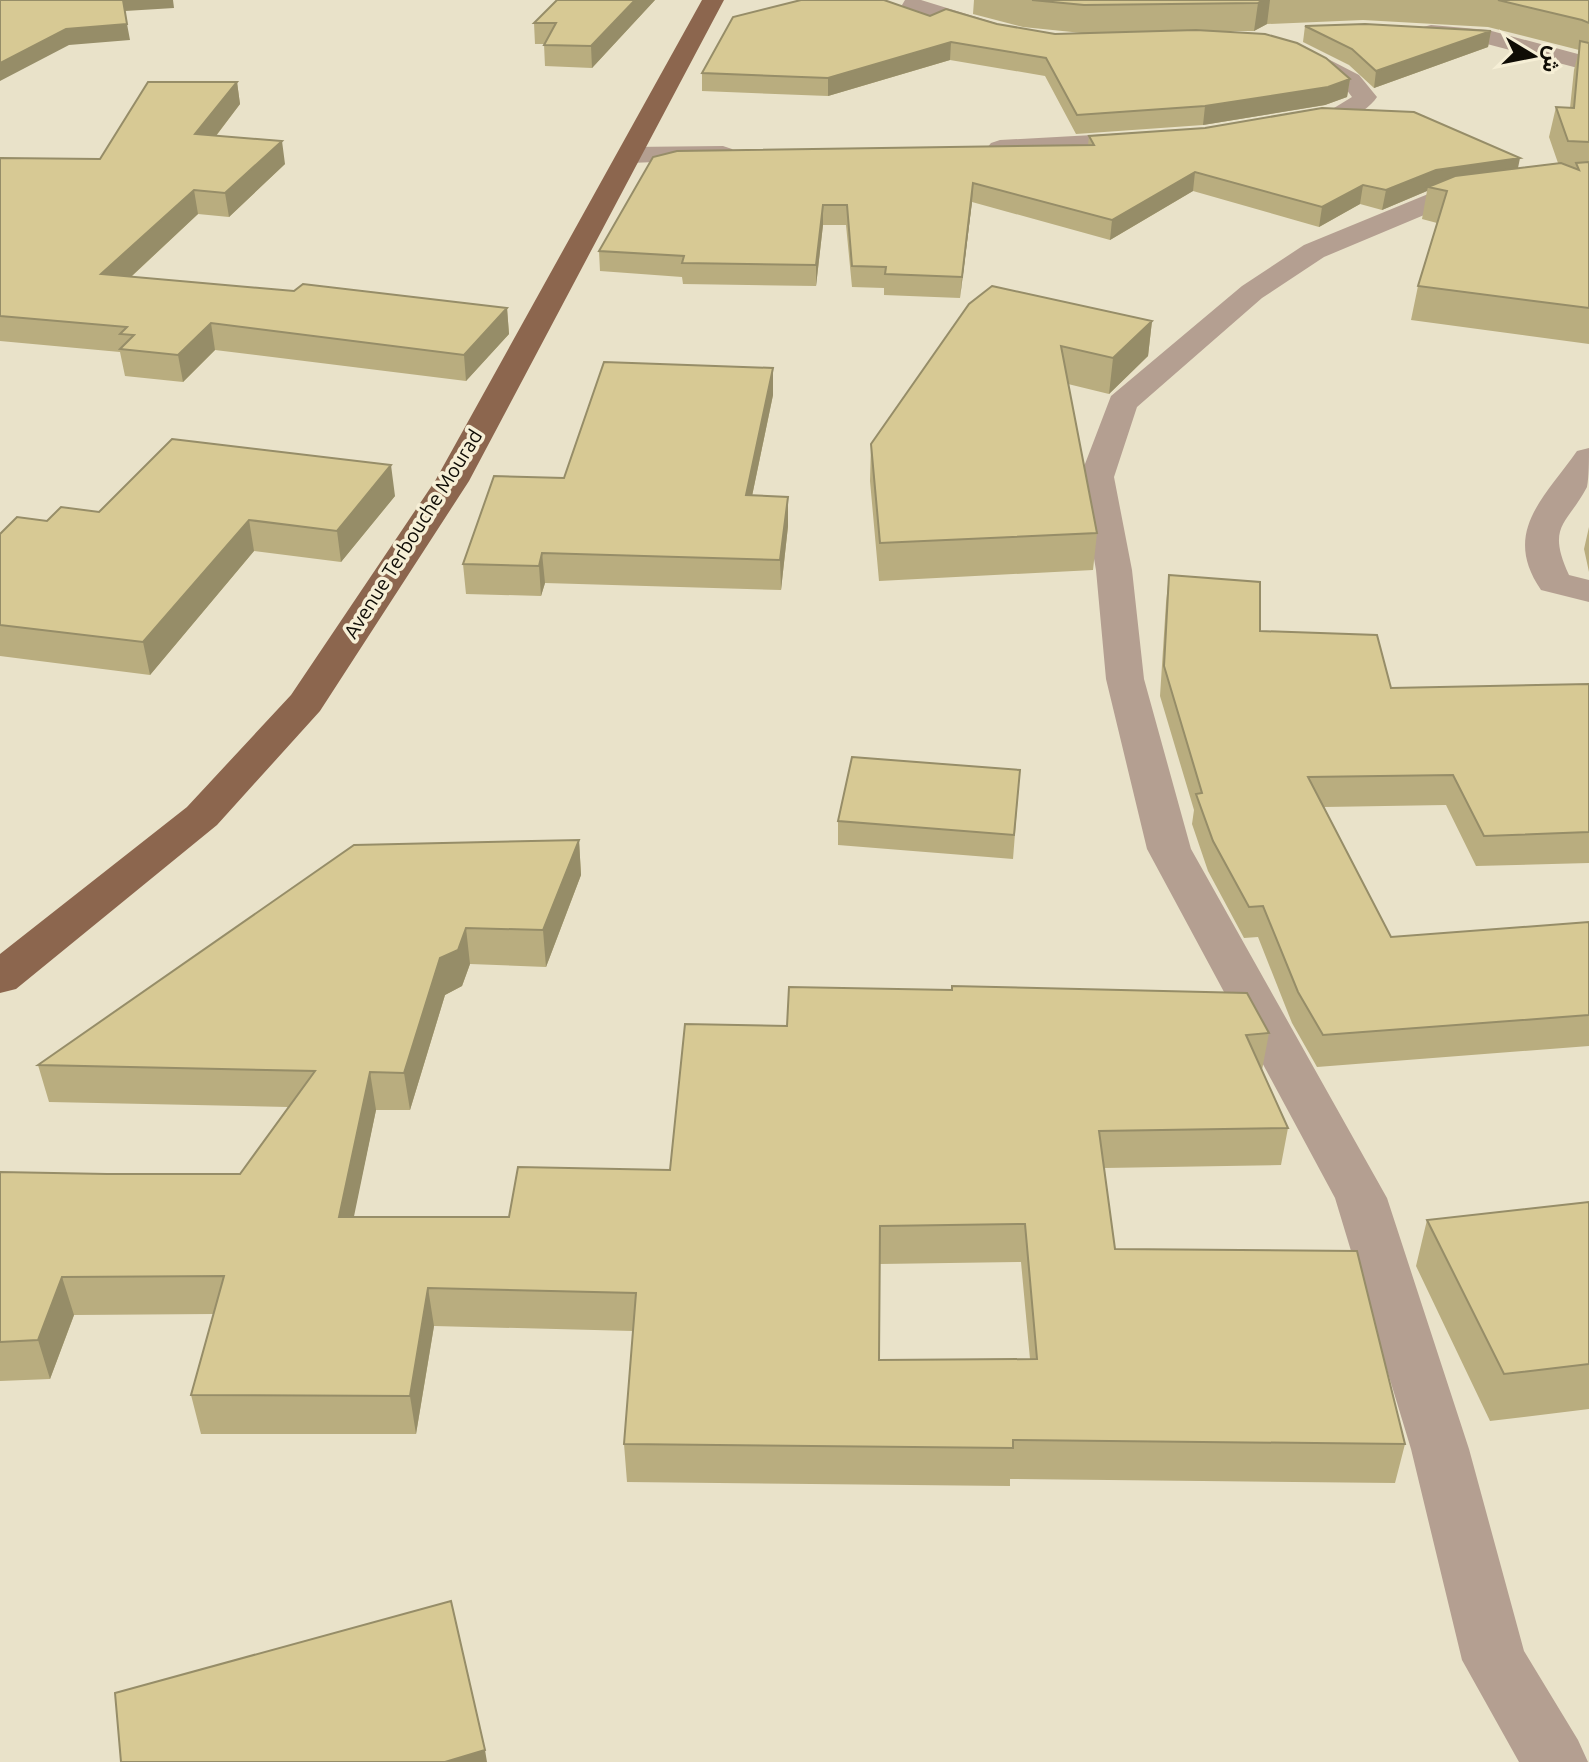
<svg xmlns="http://www.w3.org/2000/svg" width="1589" height="1762" font-family="Ubuntu,Vazirmatn,sans-serif">
  <rect width="100%" height="100%" fill="#e9e2c9"/>
  <g fill="none" stroke-linecap="round" stroke-linejoin="round">
    <path fill="#b49f91" fill-rule="evenodd" d="M905,0H921L1002,25L1005,30L1002,35H986L905,10L902,5Z
      M1431,25L1488,30L1589,57V71L1487,44L1423,37L1420,32L1423,27Z
      M1299,44L1359,75L1377,97C1360,122 1314,133 1285,126L1282,121L1285,116L1334,108L1352,97L1343,85L1291,56L1288,51L1291,46Z
      M1147,132L1156,135L1160,140L1156,145L1000,156L991,153L987,148L991,143L1000,140Z
      M723,146L732,149L736,154L732,159L630,163L621,160L617,155L621,150L630,147Z
      M1557,175L1589,176V192L1557,191L1448,205L1324,257L1262,298L1137,407L1114,477L1132,570L1144,679L1191,849L1387,1198L1469,1449L1524,1651L1578,1740L1588,1762H1519L1462,1660L1411,1449L1335,1198L1147,849L1106,679L1096,570L1080,477L1111,396L1242,286L1304,245L1433,192Z
      M1589,448C1589,459 1589,477 1587,487C1567,525 1546,525 1569,575L1589,580V602L1541,590C1501,532 1545,497 1577,451Z"/>
    <path fill="#8c664e" fill-rule="evenodd" d="M702,0H724L469,481L320,711L217,825L16,989L0,993V954L187,807L291,695L435,481Z"/>
  </g>
  <path fill="#b9ad7f" fill-rule="evenodd" d="M557,0H655L592,68L545,66L544,44H535L534,23Z
    M974,0H1589V344L1411,320L1418,286L1437,223L1422,219L1427,191L1382,210L1360,204L1319,227L1193,191L1110,240L972,202L960,298L884,295V288L852,287L846,225H823L816,286L683,284L682,277L600,271L599,251L1088,145L1089,136L1518,168L1558,163L1549,137L1556,107L1570,108L1574,70L1579,50L1488,27L1363,20L1267,24L1254,31H1215L1350,79L1347,97L1325,105L1203,125L1076,134L1045,76L950,60L828,96L702,91V73L930,16L997,24L1055,34L1082,33L1023,27L973,14Z
    M1305,26L1491,31L1488,47L1374,88L1349,65L1303,42Z
    M237,82L240,104L216,136L285,164L229,217L198,214L131,277L294,291L507,308L509,334L466,381L215,350L183,382L125,376L120,352L0,341V158L100,159Z
    M969,304L1152,321L1148,356L1109,394L1068,384L1097,533L1093,570L879,581L870,481L871,444Z
    M773,368V395L752,496L788,497V526L781,590L545,583L541,596L466,594L463,564L564,478Z
    M395,496L341,562L254,551L150,675L0,656V534L47,521L99,512Z
    M1589,527V572L1584,549Z
    M1169,575L1260,631L1391,688L1589,684V863L1476,866L1446,805L1324,807L1391,937L1589,922V1046L1317,1067L1292,1023L1258,937L1244,938L1208,871L1192,824L1194,810L1160,696L1166,603Z
    M1020,770L1013,859L838,845V821Z
    M579,840L581,875L546,967L470,964L462,986L445,995L410,1110H376L353,1217H509L670,1170L685,1024L1269,1033L1262,1070L1288,1128L1281,1165L1104,1168L1115,1249L1405,1444L1395,1483L1010,1479V1486L627,1482L624,1444L633,1331L434,1326L416,1434H201L191,1395L214,1314L74,1315L50,1379L0,1381V1172L107,1174H240L288,1107L49,1102L38,1065ZM1021,1262L1030,1359L879,1360L880,1264Z
    M1589,1202V1409L1490,1421L1416,1266L1427,1220Z"/>
  <path fill="#968d68" d="M123,0H173L174,8L125,11Z
    M635,0H655L592,68L591,46Z
    M1263,0H1270L1267,24L1254,31L1258,3Z
    M127,24L130,40L69,45L0,81V63L66,29Z
    M1491,31L1488,47L1374,88L1376,71Z
    M951,42L950,60L828,96V78Z
    M1350,79L1347,97L1325,105L1203,125L1205,106Z
    M237,82L240,104L199,158L195,134Z
    M282,141L285,164L229,217L225,193Z
    M1520,158L1516,178L1428,187L1427,191L1382,210L1386,190L1436,170Z
    M1195,172L1193,191L1110,240L1112,220Z
    M973,183L972,202L960,298L962,277Z
    M1363,185L1360,204L1319,227L1322,207Z
    M194,190L198,214L106,300L101,274Z
    M823,205V225L816,286V265Z
    M507,308L509,334L466,381L464,355Z
    M1152,321L1148,356L1109,394L1113,358Z
    M211,323L215,350L183,382L178,355Z
    M773,368V395L746,525V495Z
    M391,465L395,496L341,562L337,531Z
    M788,497V526L781,590L780,560Z
    M249,520L254,551L150,675L143,642Z
    M542,553L545,583L541,596L539,566Z
    M579,840L581,875L546,967L543,930Z
    M466,928L470,964L462,986L445,995L410,1110L404,1073L440,958Z
    M370,1072L376,1110L346,1255L339,1217Z
    M62,1277L74,1315L50,1379L38,1340Z
    M428,1288L434,1326L416,1434L410,1396Z
    M485,1750L487,1762H445Z"/>
  <path fill="#d7c994" stroke="#968d68" stroke-width="2" fill-rule="evenodd" d="M0,0H123L127,24L66,29L0,63Z
    M557,0H635L591,46L544,45L556,23H534Z
    M801,0H884L930,16L946,9L997,24L1055,34L1196,30L1265,34L1297,43L1326,58L1350,79L1328,87L1205,106L1077,115L1046,58L951,42L828,78L702,73L733,17Z
    M1032,0H1263L1258,3L1084,5Z
    M1498,0H1589V23L1582,20Z
    M1365,24L1491,31L1376,71L1352,49L1305,26Z
    M1580,41L1589,43V142L1568,141L1556,107L1574,108Z
    M148,82H237L195,134L282,141L225,193L194,190L101,274L294,291L303,284L507,308L464,355L211,323L178,355L120,349L134,335L120,334L127,327L0,316V158L100,159Z
    M1322,108L1414,112L1520,158L1436,170L1386,190L1363,185L1322,207L1195,172L1112,220L973,183L962,277L885,274L886,267L852,266L847,205H823L816,265L682,263L684,256L599,251L653,157L677,151L1094,145L1089,136L1205,128Z
    M1589,162V308L1418,286L1447,191L1428,187L1455,176L1561,163L1579,170L1576,163Z
    M992,286L1152,321L1113,358L1061,346L1097,533L880,543L871,444L969,304Z
    M604,362L773,368L746,495L788,497L780,560L542,553L539,566L463,564L494,476L564,478Z
    M172,439L391,465L337,531L249,520L143,642L0,625V534L17,517L47,521L61,507L99,512Z
    M1169,575L1260,582V631L1377,635L1391,688L1589,684V832L1484,836L1453,775L1308,777L1391,937L1589,922V1015L1323,1035L1298,992L1263,906L1249,907L1213,841L1196,794L1202,793L1164,666Z
    M852,757L1020,770L1014,835L838,821Z
    M579,840L543,930L466,928L458,950L440,958L404,1073L370,1072L339,1217H509L518,1167L670,1170L685,1024L787,1026L789,987L952,990V986L1247,993L1269,1033L1246,1035L1288,1128L1099,1131L1115,1249L1357,1251L1405,1444L1013,1440V1448L624,1444L636,1293L428,1288L410,1396L191,1395L224,1276L62,1277L38,1340L0,1342V1172L107,1174H240L315,1071L38,1065L354,845ZM1025,1224L1037,1359L879,1360L880,1226Z
    M1589,1202V1364L1504,1374L1427,1220Z
    M451,1601L485,1750L445,1762H121L115,1693Z"/>
  <g text-anchor="middle" stroke-width="7" stroke-linejoin="round" paint-order="stroke">
    <g font-size="20" fill="#0f0c05" stroke="#f6efd6">
      <text transform="translate(413 534) rotate(-58)" y="7">Avenue Terbouche Mourad</text>
    </g>
  </g>
  <g transform="translate(1533 56) rotate(100)" stroke="#f6efd6" stroke-width="6" paint-order="stroke">
  <path d="M0-6L14 30L0 20L-14 30Z" fill="#0f0c05"/>
  <text y="-12" font-size="22" font-weight="bold" text-anchor="middle" fill="#0f0c05">ش</text>
  </g>
</svg>
